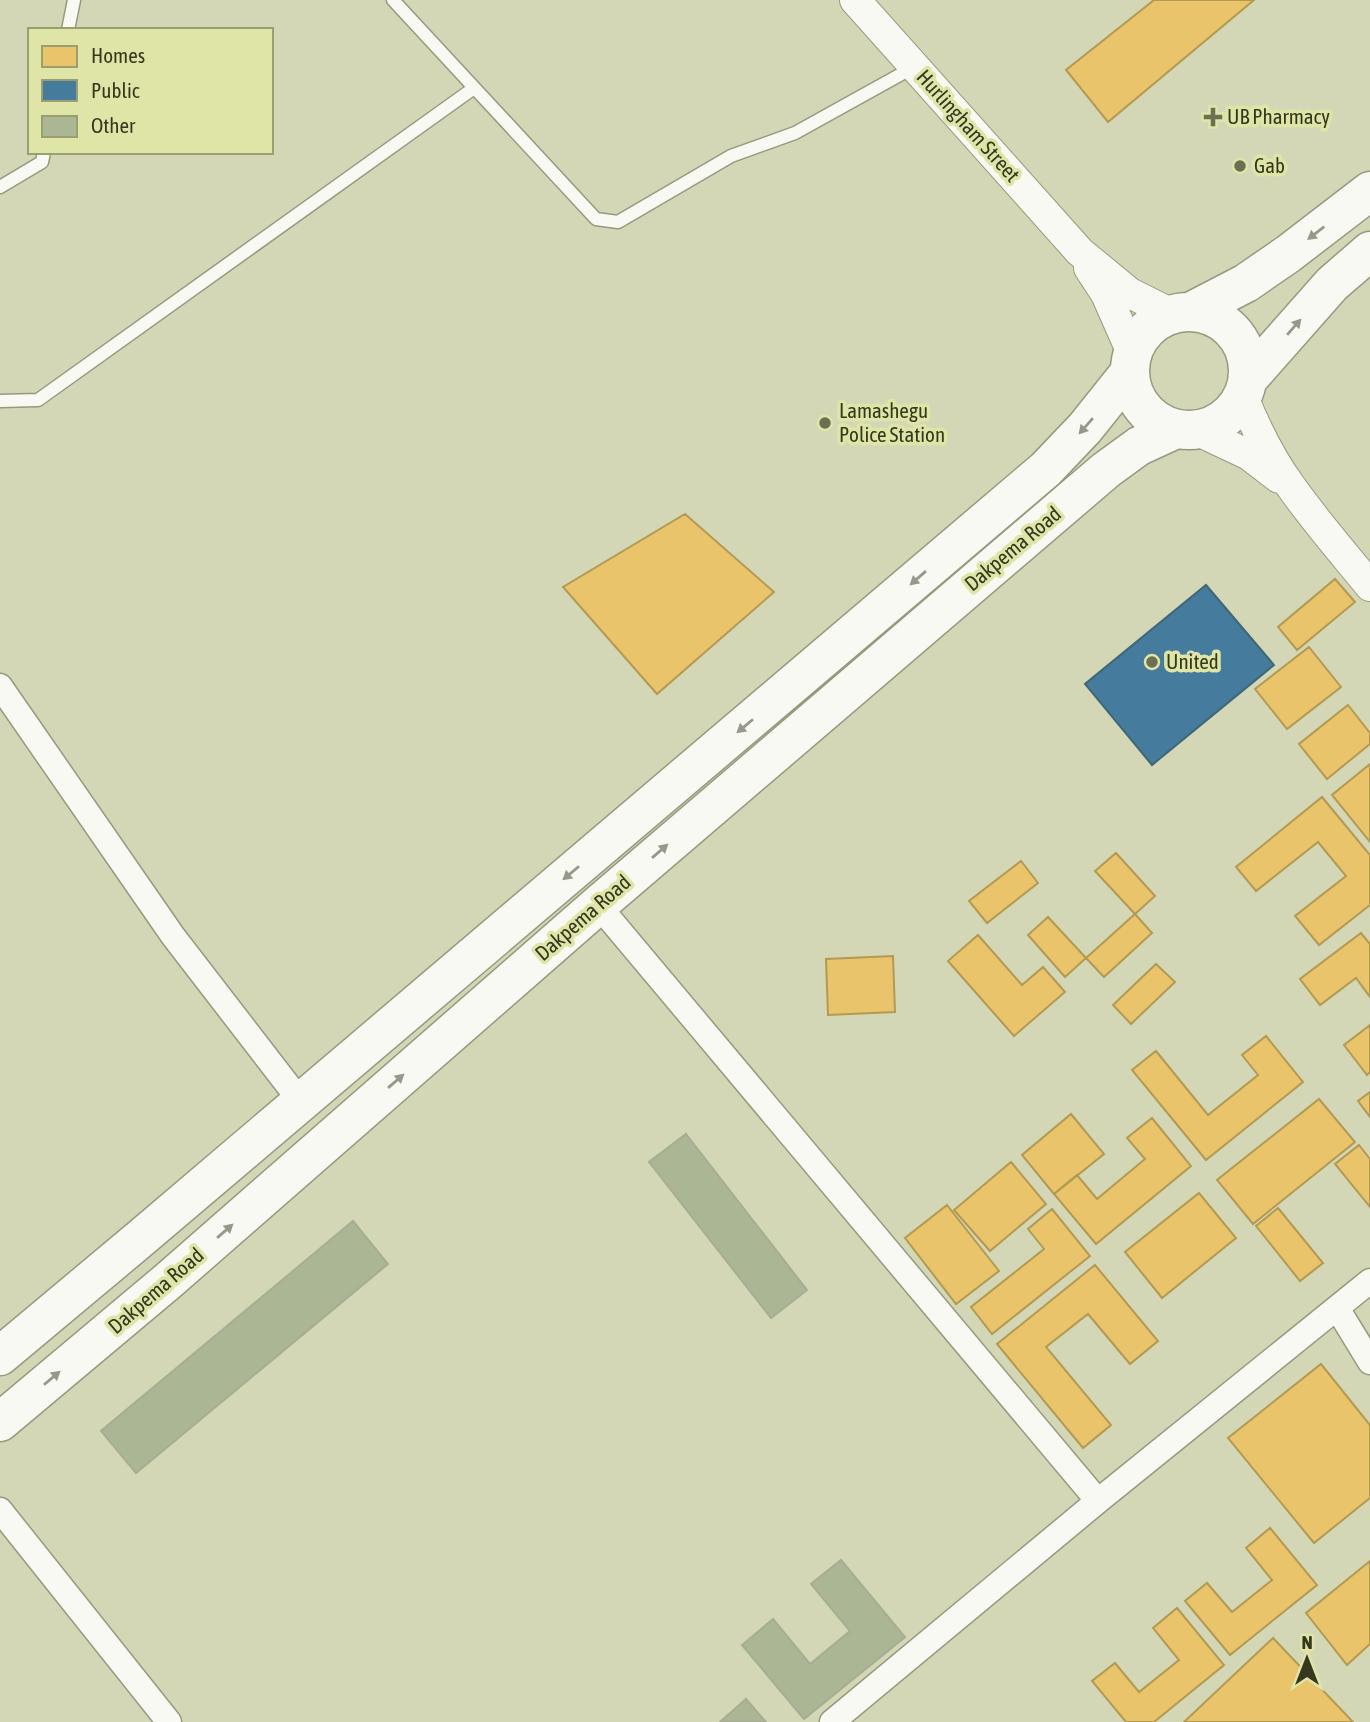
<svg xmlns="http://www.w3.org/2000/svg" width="1370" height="1722" font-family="'Asap Condensed',sans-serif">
  <rect width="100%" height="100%" fill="#d4d7b5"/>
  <path fill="#e9c46a" stroke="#b39a53" stroke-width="2" d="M1154,0H1254L1108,122L1066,70Z
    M685,514L774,592L657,694L563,587Z
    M1335,579L1355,602L1297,650L1278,627Z
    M1309,647L1341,687L1287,729L1255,689Z
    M1348,705L1370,733V744L1327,779L1299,744Z
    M1370,764V842L1332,795Z
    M1322,797L1370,855V905L1319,945L1295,916L1346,876L1318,842L1256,891L1236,867Z
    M1116,853L1155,896L1135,914L1095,871Z
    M1021,861L1038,883L987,923L969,901Z
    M1135,914L1152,933L1104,977L1086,958Z
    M1048,917L1086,958L1065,977L1028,935Z
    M1361,933L1370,944V997L1356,978L1320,1005L1300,979Z
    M978,935L1022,985L1043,967L1065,992L1014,1036L948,961Z
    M893,956L895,1012L828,1015L826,959Z
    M1156,964L1175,982L1131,1024L1113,1005Z
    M1370,1025V1072L1367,1075L1344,1045Z
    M1266,1036L1303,1082L1206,1160L1132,1070L1156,1051L1208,1115L1258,1075L1242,1055Z
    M1370,1092V1117L1358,1101Z
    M1319,1099L1355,1142L1253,1224L1217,1180Z
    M1071,1114L1104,1154L1054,1194L1022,1155Z
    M1152,1118L1191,1166L1096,1244L1054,1194L1077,1175L1097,1199L1145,1159L1127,1138Z
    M1359,1145L1370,1159V1207L1335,1164Z
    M1011,1162L1046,1204L990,1251L954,1210Z
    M1199,1193L1236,1238L1162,1298L1125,1252Z
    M947,1205L999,1271L956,1304L905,1238Z
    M1278,1208L1323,1263L1300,1281L1256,1226Z
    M1052,1209L1090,1256L992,1334L971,1307L1044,1249L1028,1229Z
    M1095,1265L1158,1341L1130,1364L1088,1314L1046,1347L1111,1425L1083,1448L997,1344Z
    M1321,1364L1370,1425V1498L1314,1543L1228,1438Z
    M1270,1528L1317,1585L1230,1655L1185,1601L1207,1583L1232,1612L1272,1580L1246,1548Z
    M1370,1561V1644L1347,1665L1306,1613Z
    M1177,1608L1224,1665L1154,1722H1126L1092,1681L1115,1663L1139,1692L1179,1660L1153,1628Z
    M1273,1638L1353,1722H1184Z"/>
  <path fill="#457b9d" stroke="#406777" stroke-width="2" d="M1206,585L1274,665L1152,765L1085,684Z"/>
  <path fill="#abb695" stroke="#a6ad94" stroke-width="2" d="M686,1134L807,1290L771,1318L649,1162Z
    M353,1221L388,1264L136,1473L101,1431Z
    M841,1560L905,1637L804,1719L742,1645L773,1619L810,1664L850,1631L811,1584Z
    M746,1699L766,1722H720Z"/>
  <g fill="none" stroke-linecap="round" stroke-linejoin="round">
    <defs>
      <path id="service" d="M393,0L596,219L618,222L731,156L795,133L914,67
        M68,30L74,0
        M0,187L42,162L44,152
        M0,401L38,400L474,88"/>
      <path id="minor" d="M0,686L173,936L301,1102
        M598,905L1098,1501
        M1337,1308L1370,1362
        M0,1510L169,1722
        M832,1722L1098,1501L1370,1281"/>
      <path id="tertiary" d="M855,0L1080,252L1130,293L1172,314
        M1089,268L1106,294L1132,353
        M1243,397C1256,429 1272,461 1292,488C1316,522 1344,554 1370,586
        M1196,430L1249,455L1279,478"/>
      <path id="trunk" d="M1192,311L1246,283L1288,254L1370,191
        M1130 371a59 59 0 1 1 118 0a59 59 0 1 1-118 0Z
        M1249,378L1332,284L1370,251
        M0,1356L141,1238L1046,469L1085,428L1129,373
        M0,1422L168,1281L598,905L1106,470L1139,446L1176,429"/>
    </defs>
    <use href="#service" stroke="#97997f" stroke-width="15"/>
    <use href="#minor" stroke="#97997f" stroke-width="27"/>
    <use href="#tertiary" stroke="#97997f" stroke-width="32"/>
    <use href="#trunk" stroke="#97997f" stroke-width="41"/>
    <use href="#service" stroke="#f9f9f4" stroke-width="12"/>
    <use href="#minor" stroke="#f9f9f4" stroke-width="24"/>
    <use href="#tertiary" stroke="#f9f9f4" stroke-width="30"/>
    <use href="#trunk" stroke="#f9f9f4" stroke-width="38"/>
  </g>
  <defs><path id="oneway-solid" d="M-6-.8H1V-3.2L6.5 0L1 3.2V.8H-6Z" transform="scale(1.75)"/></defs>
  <g fill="#979889">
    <use href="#oneway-solid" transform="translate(1316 233) rotate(142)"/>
    <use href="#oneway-solid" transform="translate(1294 327) rotate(-49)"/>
    <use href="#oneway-solid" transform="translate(1086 426) rotate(131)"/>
    <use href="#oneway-solid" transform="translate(918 578) rotate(139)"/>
    <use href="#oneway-solid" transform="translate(745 726) rotate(140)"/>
    <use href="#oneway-solid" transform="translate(660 851) rotate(-41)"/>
    <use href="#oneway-solid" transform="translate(571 873) rotate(140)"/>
    <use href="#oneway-solid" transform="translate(396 1081) rotate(-41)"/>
    <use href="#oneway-solid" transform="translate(225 1231) rotate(-41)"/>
    <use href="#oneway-solid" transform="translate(52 1378) rotate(-40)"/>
  </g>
  <g fill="#6d6f53" stroke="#dfe5a7" stroke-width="2.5">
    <path d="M1209.5 106.5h7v7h7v7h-7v7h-7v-7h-7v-7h7z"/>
    <circle cx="1240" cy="166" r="7"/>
    <circle cx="825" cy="423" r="7"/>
    <circle cx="1152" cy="662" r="7"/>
  </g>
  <g text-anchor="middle" stroke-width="7" stroke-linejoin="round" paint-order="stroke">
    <g font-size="21" fill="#35371e" stroke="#dfe5a7" text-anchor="start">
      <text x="1227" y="124">UB Pharmacy</text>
      <text x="1254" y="173">Gab</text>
      <text x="839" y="418">Lamashegu<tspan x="839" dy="24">Police Station</tspan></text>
      <text x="1166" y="669">United</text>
    </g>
    <g font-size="21" fill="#35371e" stroke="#dfe5a7">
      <text transform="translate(968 126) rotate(48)" y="7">Hurlingham Street</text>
      <text transform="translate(1013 549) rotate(-40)" y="7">Dakpema Road</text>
      <text transform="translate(583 918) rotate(-41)" y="7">Dakpema Road</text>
      <text transform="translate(156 1291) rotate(-41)" y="7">Dakpema Road</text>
    </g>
  </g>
  <rect x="28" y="28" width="245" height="126" fill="#dfe5a7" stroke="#9b9f70" stroke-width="2"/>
  <rect x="42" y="46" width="35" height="21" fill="#e9c46a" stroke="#9b9f70" stroke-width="2"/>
  <text x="91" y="63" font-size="21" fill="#35371e">Homes</text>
  <rect x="42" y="80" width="35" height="21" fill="#457b9d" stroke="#9b9f70" stroke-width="2"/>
  <text x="91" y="98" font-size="21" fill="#35371e">Public</text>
  <rect x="42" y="116" width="35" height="21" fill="#abb695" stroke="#9b9f70" stroke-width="2"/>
  <text x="91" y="133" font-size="21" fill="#35371e">Other</text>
  <g transform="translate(1307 1659)" stroke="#dfe5a7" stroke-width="5" paint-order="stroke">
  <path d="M0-5L12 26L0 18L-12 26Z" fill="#35371e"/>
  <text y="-10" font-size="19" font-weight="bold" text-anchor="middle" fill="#35371e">N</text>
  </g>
</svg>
